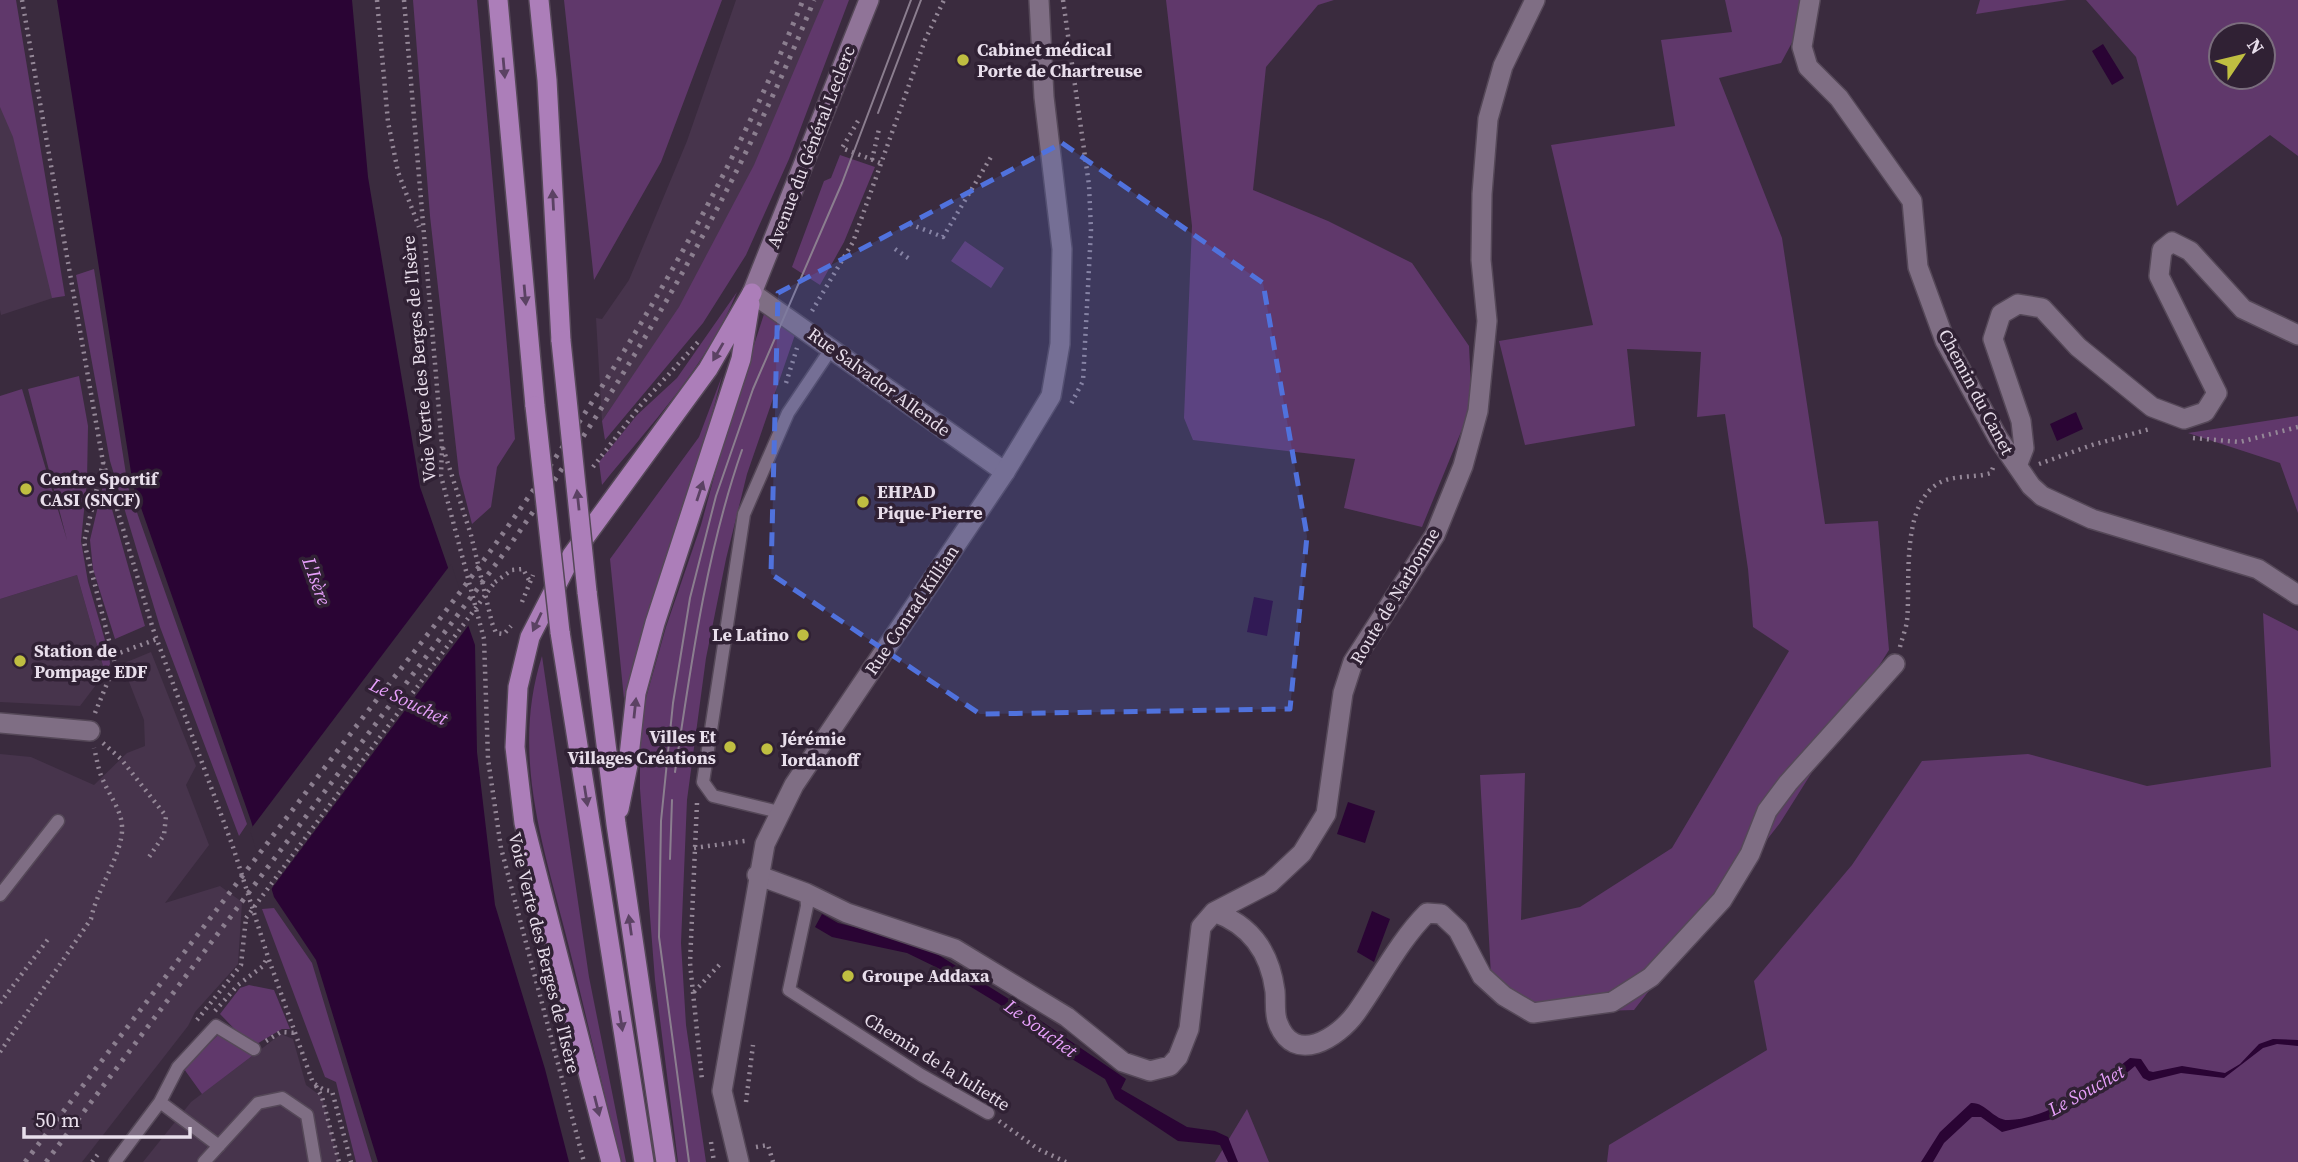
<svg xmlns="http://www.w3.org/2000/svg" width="2298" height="1162" font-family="'Source Serif 4',serif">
  <rect width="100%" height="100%" fill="#3a2b3e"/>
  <path fill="#47344c" d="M0,0L62,295L1,315L0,310Z
    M736,0H826L763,148L710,253L673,318L602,421L596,318L602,319L629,280L687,141Z
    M77,575L105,673L80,706L0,702V599Z
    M151,652L196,766L186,785L209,845L165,903L220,886L242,902L238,964L195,1012L188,1026L82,1162H0V754L31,757L94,785L127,753L145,746L144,720L122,664Z
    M281,1034L293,1039L306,1085L322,1097L339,1162H143L191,1102Z"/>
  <path fill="#60386b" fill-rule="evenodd" d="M0,0H16L65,296L52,298L13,137L0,107Z
    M413,0H477L515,439L497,467L491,507L472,524L459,474L430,216Z
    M564,0H722L661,162L594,280Z
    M824,0H849L789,159L746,255L703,323L605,440L602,421L679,307L754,165Z
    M1166,0H1334L1318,5L1266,67L1253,190L1328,221L1412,263L1469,346L1472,405L1422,527L1344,508L1355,459L1193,440L1184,418L1192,226Z
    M1725,0H1815L1781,63L1719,78L1782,238L1825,524L1878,521L1889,650L1780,823L1634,1010L1533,1013L1491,976L1480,775L1525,773L1521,920L1580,907L1672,848L1789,651L1753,627L1748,569L1725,414L1697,417L1701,352L1627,349L1635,426L1525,445L1499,341L1593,325L1551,145L1675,126L1661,40L1732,32Z
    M1980,0H2067L1976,14Z
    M2086,0H2298V156L2270,135L2177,206L2136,57ZM2263,35V77H2221V35Z
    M840,155L875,167L844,242L820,285L792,267L824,181L831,178Z
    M965,241L1004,268L991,288L951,261Z
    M94,269L128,487L247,824L239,836L160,627L110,461L76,275Z
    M737,292C707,366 651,424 602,485L599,462L637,415L677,378Z
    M764,314L797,329L747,474L726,559L706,658L687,800L681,943L686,1025L706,1162H678L655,980L640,789V747L644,705L666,627L701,525L728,426Z
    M79,376L88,426L87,481L81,541L88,582L109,654L110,664L105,673L77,575L0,599V396L22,389L67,540L28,389Z
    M722,376L695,479L624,699L610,559L699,437Z
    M2298,416V513L2280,463L2188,433Z
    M104,481L145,626L115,639L93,569L90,540Z
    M2263,613L2298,631V1162H1607L1609,1145L1767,1050L1754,981L1852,865L1922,761L2028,754L2147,786L2271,767Z
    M542,656L589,977L626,1162H622L618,1149C601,1082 586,1014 569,947C545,850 510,756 542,656Z
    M274,908L312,963L372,1162H356L336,1082L325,1077L262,909Z
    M249,985L274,990L290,1029H282L255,1045L247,1042L220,1014L240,988Z
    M219,1034L256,1053L202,1094L184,1069Z
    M1247,1109L1269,1162H1215Z"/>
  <path fill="#2a0434" d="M57,0H352L368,177L420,487L475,645L477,752L495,905L545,1069L569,1162H378L316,960L274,897L251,821L133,485Z
    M2103,44L2124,78L2112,85L2092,51Z
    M2076,412L2083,429L2057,441L2050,424Z
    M1254,597L1273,601L1267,636L1247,632Z
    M1348,802L1375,811L1365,843L1337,834Z
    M1372,911L1390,919L1374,962L1357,952Z
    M822,914L838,923L921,944L1012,1001L1126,1079L1121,1089L1187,1127L1215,1131L1228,1137L1238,1162H1228L1220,1145L1178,1141L1115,1099L1105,1079L1057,1050L999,1004L948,973L907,953L832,937L815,927Z
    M2273,1039L2298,1040V1046L2277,1044L2263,1048L2224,1078L2181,1073L2149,1081L2143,1078L2135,1066L2110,1087L2052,1119L2002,1132L1981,1117H1972L1944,1143L1933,1162H1921L1940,1132L1971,1103C1986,1102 1994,1121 2009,1120C2049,1119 2100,1082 2130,1058L2141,1059L2149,1071L2153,1072L2182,1066L2225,1073L2240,1064L2259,1044Z"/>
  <path fill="#3a2b3e" d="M451,564L471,622L269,892L250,830Z"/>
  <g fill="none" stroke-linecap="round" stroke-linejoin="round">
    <defs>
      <path id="service" d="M779,812L713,796L703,782L744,514L788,413L831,349
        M806,893L807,906L789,990L921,1075L988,1113
        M0,895L58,821
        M160,1102L219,1146
        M115,1162L160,1102L178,1067L216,1026L254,1049
        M204,1162L258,1103L282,1098L307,1115L315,1162"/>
      <path id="minor" d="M1810,0L1802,47L1808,67L1839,98L1912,201L1918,267L1945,341L1998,438L2031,486L2042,496L2092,519L2258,569L2298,595
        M752,293L1005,472
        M2017,466L2024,448L2021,421L1993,339L2001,314L2018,304L2042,308L2078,347L2152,407L2184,419L2205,412L2217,393L2159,276L2162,250L2172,242L2190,251L2243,309L2298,335
        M0,723L90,731
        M757,875L806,893L847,913L955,949L1067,1017L1123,1062L1150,1071L1170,1066L1178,1057L1189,1029L1201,927L1214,912L1270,883L1302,853L1326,814L1343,693L1353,662L1435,535L1463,466L1478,411L1487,321L1481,260L1482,194L1488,119L1503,66L1535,0
        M1214,912C1251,925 1270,952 1275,991C1276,1001 1274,1014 1278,1023C1294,1066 1338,1038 1356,1013C1379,981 1399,941 1427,913L1441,914L1458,930L1482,976L1504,996L1533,1013L1612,1002L1651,977L1722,900L1750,854L1767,811L1788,783L1895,664"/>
      <path id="tertiary" d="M739,1162L722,1091L765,844L794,785L1005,472L1051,396L1060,344L1062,249L1044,97L1039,0"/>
      <path id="secondary" d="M752,293L869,0"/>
      <path id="trunk" d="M498,0L535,406
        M539,0L547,80L561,341
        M587,592L616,824L666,1162
        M560,632L644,1162
        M619,809L628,765L636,693L655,623L741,359L750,304
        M611,1162L524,823L515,747L518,687L530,637L572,555L708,369L752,293"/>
    </defs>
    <use href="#service" stroke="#554858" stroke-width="15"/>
    <use href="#minor" stroke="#554858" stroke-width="22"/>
    <use href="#tertiary" stroke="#554858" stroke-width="22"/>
    <use href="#secondary" stroke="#554858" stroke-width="22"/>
    <use href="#trunk" stroke="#554858" stroke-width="22"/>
    <path stroke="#948797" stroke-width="4.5" stroke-dasharray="2 5" stroke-linecap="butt" d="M22,0L103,462L153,629L233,847L268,957L313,1083L324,1090L332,1091L351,1162
      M377,0L388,122L398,172L419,227
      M404,0L442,446L441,476L484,639L488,759L501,848L584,1162
      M1063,0L1089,185L1091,230L1083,381L1071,404
      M858,121L842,148L883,164
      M872,160L879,129
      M910,224L943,237L991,157
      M895,249L911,260
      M812,311L853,242L925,40L944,0
      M786,383L797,348
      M2193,438L2240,442L2298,427
      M443,448L471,535L492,623L496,633L504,634L511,626
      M2039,464L2092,445L2150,429
      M593,467L640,406L698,342
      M495,582L512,570L523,569L530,582
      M522,602L533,575
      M1900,647C1902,638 1906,629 1907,621C1911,582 1899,500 1943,481C1958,475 1975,478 1991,473L1994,465
      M114,655L157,639
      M95,713L115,664L84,542L103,463
      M103,743L121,759L166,816L164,835L149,857
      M697,803L690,963L702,1080
      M694,848L745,841
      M694,992L722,962
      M0,1003L49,938
      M215,1011L238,985L263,966L267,958
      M197,1020L241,965L246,918
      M266,1041L281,1032L297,1033
      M0,1052L91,919C97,888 124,852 122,826C121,809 109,795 103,780C98,770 97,759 94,748
      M316,1086L322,1097L339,1162
      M746,1102L753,1045
      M999,1121L1038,1149L1066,1162
      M711,1142L714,1162
      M756,1147L768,1145L773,1162
      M92,1162L99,1153"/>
    <use href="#service" stroke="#7f6e84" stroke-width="12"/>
    <use href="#minor" stroke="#7f6e84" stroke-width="19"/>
    <use href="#tertiary" stroke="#7f6e84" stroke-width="19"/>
    <use href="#secondary" stroke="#907498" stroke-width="19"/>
    <use href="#trunk" stroke="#ac7eb9" stroke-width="19"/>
    <path stroke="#8b7e8f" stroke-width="2" d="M878,113L921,0
      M675,772C691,665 706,553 742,450
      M670,859L672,800
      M689,1162L659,937L661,821L673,703L690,598L716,496L753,389L842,183L911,0"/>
    <path stroke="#8b7e8f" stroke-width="5" stroke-dasharray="3.5 7" stroke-linecap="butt" d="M25,1162C131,1022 238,882 345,741C396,674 450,608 499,539C619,371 726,192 803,0
      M46,1162L508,548C629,375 735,196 814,0"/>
    <defs>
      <path id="trunk-bridge" d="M561,341L587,592
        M535,406L560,632"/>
    </defs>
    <use href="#trunk-bridge" stroke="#554858" stroke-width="22" stroke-linecap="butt"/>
    <path stroke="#948797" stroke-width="4.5" stroke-dasharray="2 5" stroke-linecap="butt" d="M246,918L495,582"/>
    <use href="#trunk-bridge" stroke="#ac7eb9" stroke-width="19"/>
  </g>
  <defs><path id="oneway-solid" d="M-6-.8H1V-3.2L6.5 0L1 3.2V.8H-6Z" transform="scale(1.75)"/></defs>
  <g fill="#5b4263">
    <use href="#oneway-solid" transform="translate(504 68) rotate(85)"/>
    <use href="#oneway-solid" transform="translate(553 200) rotate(-93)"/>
    <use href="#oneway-solid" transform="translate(525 295) rotate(85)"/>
    <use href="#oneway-solid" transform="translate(718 352) rotate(120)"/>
    <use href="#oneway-solid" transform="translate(700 491) rotate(-72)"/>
    <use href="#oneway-solid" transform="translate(578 500) rotate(-96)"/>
    <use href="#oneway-solid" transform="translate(537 622) rotate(115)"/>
    <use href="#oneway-solid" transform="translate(635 708) rotate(-84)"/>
    <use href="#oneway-solid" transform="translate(586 796) rotate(81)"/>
    <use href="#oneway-solid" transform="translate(630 925) rotate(-98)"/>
    <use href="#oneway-solid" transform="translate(621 1021) rotate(81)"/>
    <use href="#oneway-solid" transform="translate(597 1106) rotate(76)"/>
  </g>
  <path fill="#5072dd" fill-opacity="0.2" stroke="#5072dd" stroke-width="5" stroke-dasharray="14 9" stroke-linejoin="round" d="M1062,143L1263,283L1307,536L1290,709L980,714L771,574L778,293Z"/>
  <g fill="#bfbe41" stroke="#302134" stroke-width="2.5">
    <circle cx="963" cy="60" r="7"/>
    <circle cx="26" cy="489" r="7"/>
    <circle cx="863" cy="502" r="7"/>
    <circle cx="803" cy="635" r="7"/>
    <circle cx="20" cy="661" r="7"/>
    <circle cx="730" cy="747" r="7"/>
    <circle cx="767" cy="749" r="7"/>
    <circle cx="848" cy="976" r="7"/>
  </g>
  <g text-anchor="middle" stroke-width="7" stroke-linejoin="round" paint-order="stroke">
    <g font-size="18" font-weight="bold" fill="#e8deeb" stroke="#302134" text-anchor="start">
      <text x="977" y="56">Cabinet médical<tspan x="977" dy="21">Porte de Chartreuse</tspan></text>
      <text x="40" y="485">Centre Sportif<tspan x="40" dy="21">CASI (SNCF)</tspan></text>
      <text x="877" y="498">EHPAD<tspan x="877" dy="21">Pique-Pierre</tspan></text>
      <text x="789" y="641" text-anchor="end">Le Latino</text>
      <text x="34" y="657">Station de<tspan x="34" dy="21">Pompage EDF</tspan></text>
      <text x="716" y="743" text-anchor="end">Villes Et<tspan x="716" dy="21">Villages Créations</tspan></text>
      <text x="781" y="745">Jérémie<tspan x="781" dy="21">Iordanoff</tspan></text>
      <text x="862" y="982">Groupe Addaxa</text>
    </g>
    <g font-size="18" fill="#e8deeb" stroke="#302134">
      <text transform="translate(811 147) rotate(-69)" y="6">Avenue du Général Leclerc</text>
      <text transform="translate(419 359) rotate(-95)" y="6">Voie Verte des Berges de l'Isère</text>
      <text transform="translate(879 382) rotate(36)" y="6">Rue Salvador Allende</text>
      <text transform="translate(1976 392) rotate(62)" y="6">Chemin du Canet</text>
      <text transform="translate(1395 596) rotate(-59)" y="6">Route de Narbonne</text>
      <text transform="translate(912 610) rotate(-56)" y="6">Rue Conrad Killian</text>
      <text transform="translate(544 953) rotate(76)" y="6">Voie Verte des Berges de l'Isère</text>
      <text transform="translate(937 1062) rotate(32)" y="6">Chemin de la Juliette</text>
    </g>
    <g font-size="19" font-style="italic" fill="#e7a0fb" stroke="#302134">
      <text transform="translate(317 581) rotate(70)" y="7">L'Isère</text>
      <text transform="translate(409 701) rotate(26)" y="7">Le Souchet</text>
      <text transform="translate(1041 1028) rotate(36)" y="7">Le Souchet</text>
      <text transform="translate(2086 1090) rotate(-29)" y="7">Le Souchet</text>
    </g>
  </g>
  <g transform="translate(2242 56) rotate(55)"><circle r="33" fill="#302134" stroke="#7a6d7d" stroke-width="2"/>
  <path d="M0-5L12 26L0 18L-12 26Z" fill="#bfbe41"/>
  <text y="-10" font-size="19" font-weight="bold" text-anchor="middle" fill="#e8deeb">N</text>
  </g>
  <path d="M24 1127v10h166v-10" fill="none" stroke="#e8deeb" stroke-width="3.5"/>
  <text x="35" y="1127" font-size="21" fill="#e8deeb" stroke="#302134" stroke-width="5" paint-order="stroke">50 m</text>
</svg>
